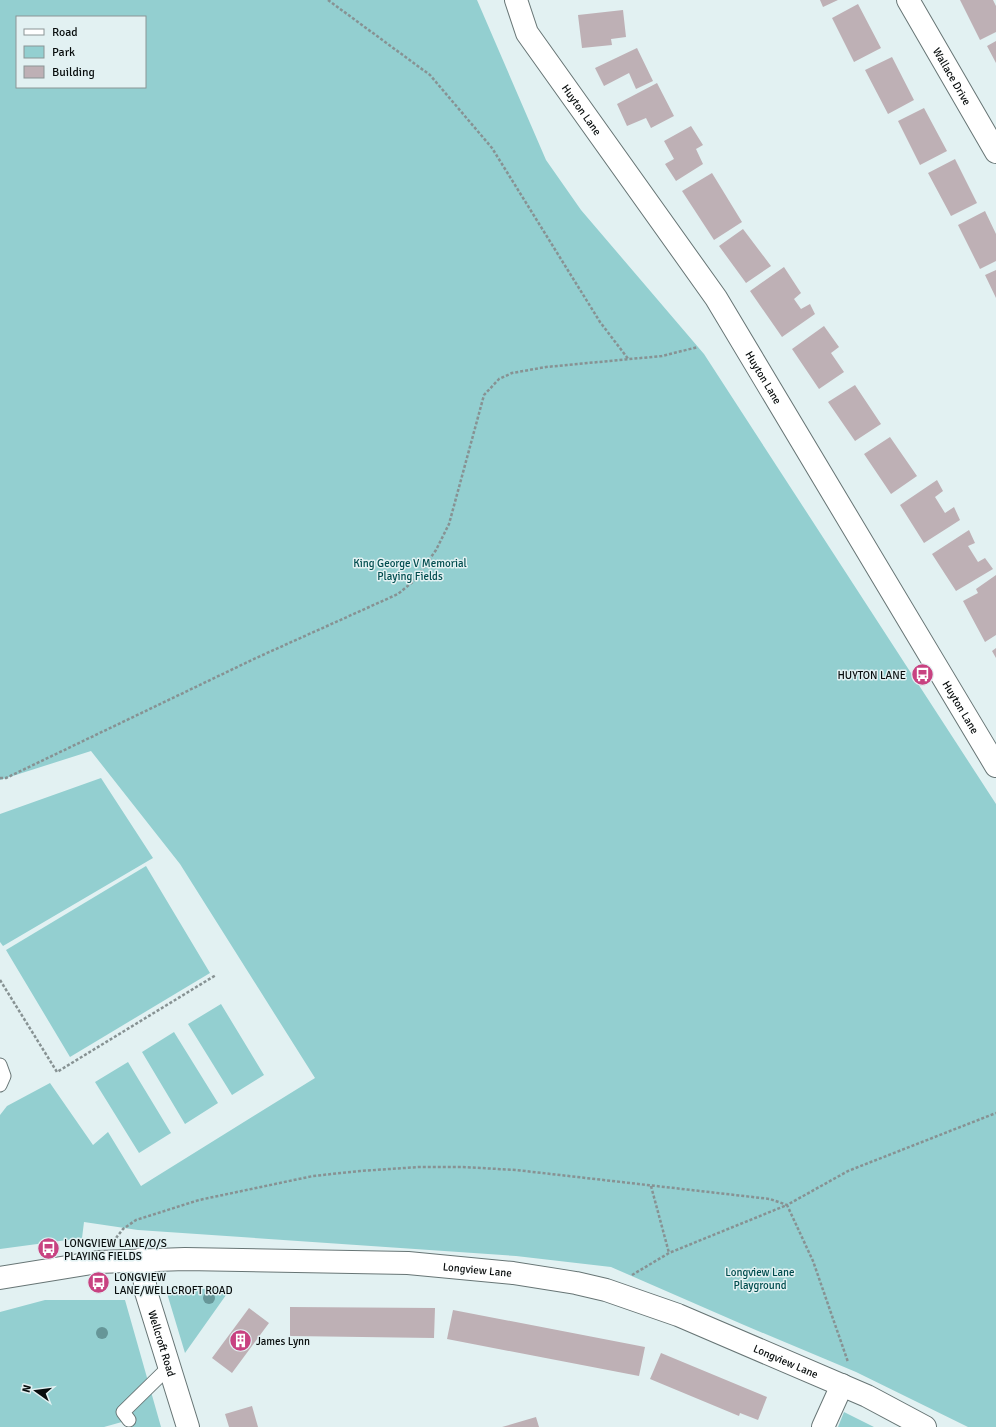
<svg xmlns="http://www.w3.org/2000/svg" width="996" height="1427" font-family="Signika,sans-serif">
  <rect width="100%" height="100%" fill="#e2f1f2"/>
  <path fill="#93cfd0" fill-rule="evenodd" d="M0,0H477L546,160L581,210L704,354L996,804V1427H968L856,1372L744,1325L611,1267L516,1256L138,1230L84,1222L82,1238L0,1249V1115L7,1106L50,1083L93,1145L108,1132L141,1186L315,1078L180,864L91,751L0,780ZM17,17H145V87H17Z
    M101,778L153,858L3,946L0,942V814Z
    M146,866L210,973L70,1057L6,950Z
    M221,1004L264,1075L232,1095L188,1024Z
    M174,1032L218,1103L185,1124L142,1052Z
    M128,1062L171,1133L139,1153L95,1082Z
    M231,1288L185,1353L166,1290Z
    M45,1300H125L161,1427H132L129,1420L104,1427H0V1312Z
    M844,1412L874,1427H838Z"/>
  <path fill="#beb0b5" d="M820,0H838L823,7Z
    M960,0H993L996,6V32L980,40Z
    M858,4L881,48L854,62L832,18Z
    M623,10L626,37L611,39L612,45L582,48L578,15Z
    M996,41V63L987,46Z
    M637,48L653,81L636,89L629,73L604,86L595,68Z
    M892,57L914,100L888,114L865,70Z
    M657,83L674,116L651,128L646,118L627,126L617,104Z
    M924,108L947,151L920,165L898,121Z
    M691,126L703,145L696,149L703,164L676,181L665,164L674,159L664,141Z
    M955,159L977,203L951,216L928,173Z
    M712,173L742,222L714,240L682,191Z
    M985,211L996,234V261L980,269L958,225Z
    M743,229L771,266L746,283L719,246Z
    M784,267L801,293L794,299L801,309L810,304L815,314L782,337L750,291Z
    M996,270V298L985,275Z
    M824,326L839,347L831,353L844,372L819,389L792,349Z
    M855,385L881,424L855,441L828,402Z
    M890,437L917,476L891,494L864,454Z
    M937,480L943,491L935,497L945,513L954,507L960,520L924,543L900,505Z
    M969,530L975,543L968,546L978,562L985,558L993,569L956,591L932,554Z
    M996,575V635L985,642L963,601L978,593L976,589Z
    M996,648V658L992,651Z
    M290,1307L435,1308L434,1338L290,1336Z
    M249,1308L269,1323L232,1373L212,1358Z
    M453,1310L645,1347L639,1376L447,1339Z
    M661,1353L767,1397L758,1420L740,1413L739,1416L650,1379Z
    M252,1406L258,1427H229L225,1414Z
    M536,1417L539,1427H502Z"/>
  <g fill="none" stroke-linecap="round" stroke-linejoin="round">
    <defs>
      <path id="lane" d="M0,1065L4,1076L0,1085
        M129,1420L123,1412L170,1366"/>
      <g id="street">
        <path id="s1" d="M908,0L996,152"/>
        <path id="s2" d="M142,1259L146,1292L188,1427"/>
        <path id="s3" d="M0,1278L98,1262L185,1259L408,1263L513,1273L576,1283L606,1290L678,1315L867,1396L925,1427"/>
        <path d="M823,1427L842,1385"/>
      </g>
      <g id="secondary">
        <path id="s4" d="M516,0L527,33L716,298L996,766"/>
      </g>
    </defs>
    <use href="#lane" stroke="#677575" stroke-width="15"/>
    <use href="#street" stroke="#677575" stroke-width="24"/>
    <use href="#secondary" stroke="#677575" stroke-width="24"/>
    <path stroke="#879293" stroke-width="2.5" stroke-dasharray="3 2" stroke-linecap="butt" d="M328,0L430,75L492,148L600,322L629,360
      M0,778H6L256,658L398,594L415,580L436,550L449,524L484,395L499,379L512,373L546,367L662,356L698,347
      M0,980L57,1072L216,975
      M651,1186L669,1253
      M116,1238L123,1229L136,1220L199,1200L313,1176L360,1171L419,1167H463L516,1170L770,1199L787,1205L848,1171L996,1113
      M632,1275L669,1253L787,1205L813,1261L848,1362"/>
    <use href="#lane" stroke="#fff" stroke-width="13"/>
    <use href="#street" stroke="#fff" stroke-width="22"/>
    <use href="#secondary" stroke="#fff" stroke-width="22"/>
  </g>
  <g fill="#669698">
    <circle cx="209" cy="1298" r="6"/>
    <circle cx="102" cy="1333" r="6"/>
  </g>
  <defs>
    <symbol id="bus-disc" viewBox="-11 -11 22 22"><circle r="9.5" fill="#c84281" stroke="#e2f1f2"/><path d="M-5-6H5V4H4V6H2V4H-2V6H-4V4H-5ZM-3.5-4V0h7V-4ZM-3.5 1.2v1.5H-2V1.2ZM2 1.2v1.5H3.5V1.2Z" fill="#fff"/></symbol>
    <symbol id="building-disc" viewBox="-11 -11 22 22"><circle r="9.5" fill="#c84281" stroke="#e2f1f2"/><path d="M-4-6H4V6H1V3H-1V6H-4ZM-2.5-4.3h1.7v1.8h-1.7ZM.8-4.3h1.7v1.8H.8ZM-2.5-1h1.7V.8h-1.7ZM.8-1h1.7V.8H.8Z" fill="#fff"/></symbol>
  </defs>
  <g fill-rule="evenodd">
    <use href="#bus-disc" x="910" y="662" width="25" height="25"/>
    <use href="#bus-disc" x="36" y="1236" width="25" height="25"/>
    <use href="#bus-disc" x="86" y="1270" width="25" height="25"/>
    <use href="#building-disc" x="228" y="1328" width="25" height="25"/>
  </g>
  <g text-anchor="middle" stroke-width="3" stroke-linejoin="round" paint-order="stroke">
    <g font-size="11" fill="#080d0d" stroke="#e2f1f2">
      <text dy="4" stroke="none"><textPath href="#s1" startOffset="88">Wallace Drive</textPath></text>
      <text dy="4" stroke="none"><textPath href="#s4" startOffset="129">Huyton Lane</textPath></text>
      <text dy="4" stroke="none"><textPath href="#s4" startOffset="453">Huyton Lane</textPath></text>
      <text dy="4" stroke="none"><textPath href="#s4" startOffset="837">Huyton Lane</textPath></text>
      <text dy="4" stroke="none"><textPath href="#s3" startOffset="479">Longview Lane</textPath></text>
      <text dy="4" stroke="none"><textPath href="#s2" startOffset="87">Wellcroft Road</textPath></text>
      <text dy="4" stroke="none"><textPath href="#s3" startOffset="803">Longview Lane</textPath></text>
    </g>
    <g font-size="11" fill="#004c4e" stroke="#e2f1f2">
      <text x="410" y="567">King George V Memorial<tspan x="410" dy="13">Playing Fields</tspan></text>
      <text x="760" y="1276">Longview Lane<tspan x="760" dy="13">Playground</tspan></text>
    </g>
    <g font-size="11" fill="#080d0d" stroke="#e2f1f2" text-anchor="start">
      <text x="906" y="679" text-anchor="end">HUYTON LANE</text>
      <text x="64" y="1247">LONGVIEW LANE/O/S<tspan x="64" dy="13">PLAYING FIELDS</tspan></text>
      <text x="114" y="1281">LONGVIEW<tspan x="114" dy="13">LANE/WELLCROFT ROAD</tspan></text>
      <text x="256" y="1345">James Lynn</text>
    </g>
  </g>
  <rect x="16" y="16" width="130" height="72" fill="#e2f1f2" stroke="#8b9696"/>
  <rect x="24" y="29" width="20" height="6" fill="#ffffff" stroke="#8b9696"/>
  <text x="52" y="36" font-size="12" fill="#080d0d">Road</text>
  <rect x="24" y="46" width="20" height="12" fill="#93cfd0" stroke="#8b9696"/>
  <text x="52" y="56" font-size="12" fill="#080d0d">Park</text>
  <rect x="24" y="66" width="20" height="12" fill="#beb0b5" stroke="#8b9696"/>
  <text x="52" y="76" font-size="12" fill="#080d0d">Building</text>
  <g transform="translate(36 1391) rotate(284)" stroke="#e2f1f2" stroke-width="3" paint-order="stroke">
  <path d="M0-3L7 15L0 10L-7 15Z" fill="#080d0d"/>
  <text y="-6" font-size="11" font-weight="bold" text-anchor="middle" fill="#080d0d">N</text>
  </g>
</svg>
